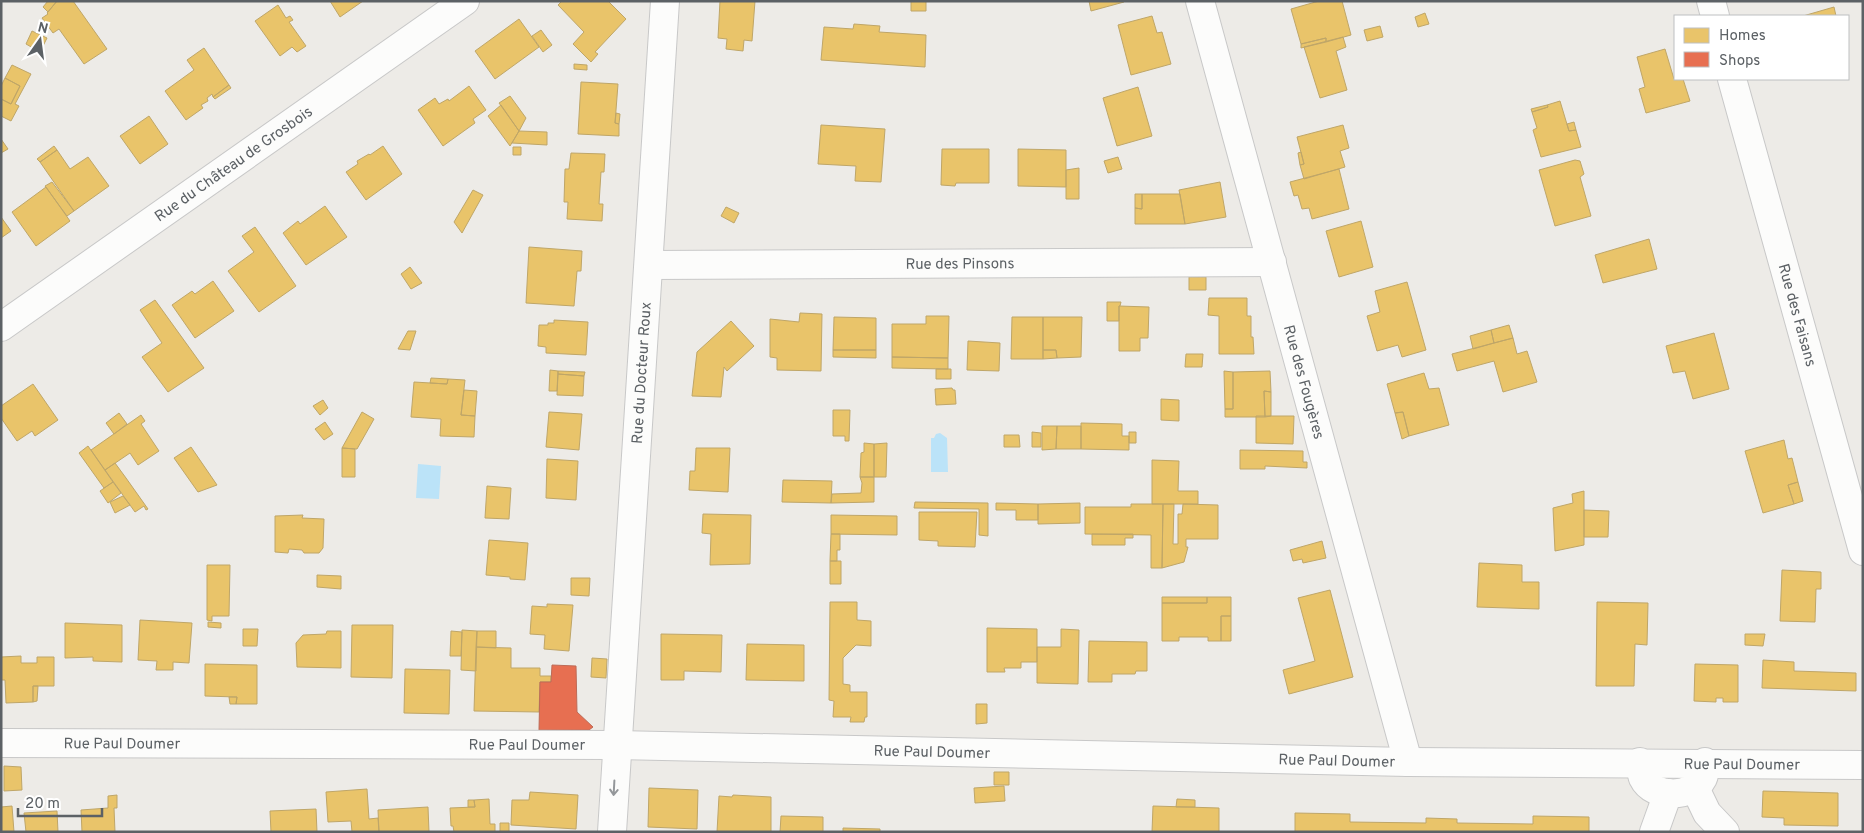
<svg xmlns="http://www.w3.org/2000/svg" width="1864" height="833" font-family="Overpass,sans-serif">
  <rect width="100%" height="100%" fill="#edebe7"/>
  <path fill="#bbe3f8" d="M940,433L947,438L948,472H931V438H934L936,434Z
    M418,464L441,466L439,499L416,498Z"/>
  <path fill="#e9c46a" stroke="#bfa668" d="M48,1H57L48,12L43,7Z
    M57,1H73L107,49L84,64L59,29L53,33L42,18L48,14L47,13Z
    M330,1H363L340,17Z
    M562,1H608L626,19L595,52L598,54L591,62L573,44L584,32L558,5Z
    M720,1H755L752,41L744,40L743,51L726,49L727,39L718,38Z
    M911,1H926V11H911Z
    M1089,1H1123L1124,2L1091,11Z
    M1319,1H1342L1351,35L1326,42V38L1301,44L1291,9Z
    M278,5L286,18L290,16L293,20L289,22L306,46L297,52L292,47L280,56L255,21Z
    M1834,7L1836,16H1803Z
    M1425,13L1429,24L1418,27L1415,17Z
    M1152,16L1157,33L1162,32L1171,64L1131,75L1118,25Z
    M519,19L539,47L495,79L475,51Z
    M854,24L880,26L879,32L926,35L925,67L821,60L824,27L853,29Z
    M1380,26L1383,37L1367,41L1364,30Z
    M541,30L552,45L543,52L532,36Z
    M32,31L47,38L40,52L26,44Z
    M1343,37L1346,47L1336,51L1347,90L1320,98L1304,47Z
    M1326,38V42L1301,48V44Z
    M204,48L229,85L213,97L212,94L207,98L208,101L201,105L203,108L186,120L165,91L194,70L187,60Z
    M1665,49L1674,79H1683L1690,101L1646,113L1639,89L1645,87L1637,57Z
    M574,64L587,65V70L574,69Z
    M12,65L31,74L15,104L19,106L11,121L1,116V99L11,104L20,86L5,78Z
    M5,78L20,86L11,104L1,99V86Z
    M581,82L618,84L615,123L619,124V136L578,134Z
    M229,85L231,88L215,99L213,97Z
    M469,86L486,110L473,119L475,123L443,146L418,110L435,98L439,104L448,99L449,101Z
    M1138,87L1152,136L1117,146L1103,98Z
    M510,96L526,118L519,131L499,103Z
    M1560,101L1569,131L1576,130L1581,147L1541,157L1533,130L1537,128L1532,112L1548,107L1547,105Z
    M501,105L519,131L510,146L488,116Z
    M1547,105L1548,107L1532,112L1531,109Z
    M616,113L620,114L619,124L615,123Z
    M149,116L168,144L140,164L120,136Z
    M1574,122L1576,130L1569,131L1567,124Z
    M821,125L885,129L881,182L855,181L856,166L818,164Z
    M1343,125L1349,148L1340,151L1345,167L1304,179L1300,165L1304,164L1297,137Z
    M519,131L547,132V145L512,143Z
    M1,139L8,149L1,153Z
    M54,146L57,150L40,162L37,159Z
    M383,146L402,174L366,200L346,172L358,164L357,161L369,154L370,155Z
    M513,147H521V155H513Z
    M942,149H989V183H956L955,186L941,185Z
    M1018,149L1066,150V187L1018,186Z
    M57,150L70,169L88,157L109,186L74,211L40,162Z
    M1301,152L1304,164L1300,165L1298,153Z
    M571,153L605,154L604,172H601L599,204H603L602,221L567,219L568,202H564L565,169H569Z
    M1118,157L1122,169L1108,173L1104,161Z
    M1575,160L1580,161L1584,174L1580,177L1591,216L1555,226L1539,170Z
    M1079,168V199H1066V170Z
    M1339,169L1349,209L1312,219L1309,208L1302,209L1298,195L1294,196L1290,182Z
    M52,182L74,211L67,216L45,186Z
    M1220,182L1226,217L1185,224L1179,190Z
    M46,187L70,221L36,246L12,212Z
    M473,190L483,195L462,233L454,222Z
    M1135,194H1142V209L1135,208Z
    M1142,194H1180L1185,224H1135V208L1142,209Z
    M325,206L347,237L306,265L283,233L298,221L300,224Z
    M726,207L739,213L734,223L721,216Z
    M1,217L11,231L1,238Z
    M1361,221L1373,267L1339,277L1326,231Z
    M255,227L296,286L259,312L228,271L254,252L242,236Z
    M1649,239L1657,269L1603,283L1595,255Z
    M529,247L582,251L581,271H577L574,306L526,303Z
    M410,267L422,283L411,289L401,274Z
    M1189,277H1206V290H1189Z
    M213,281L234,311L195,338L172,305L192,291L195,294Z
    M1407,282L1426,350L1402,357L1398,345L1377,351L1367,316L1380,312L1375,291Z
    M1209,298H1247V316H1251V337H1253L1254,354H1219V316L1208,315Z
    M155,300L204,368L168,392L142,357L162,343L140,310Z
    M1107,302H1121L1120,306H1119V321H1107Z
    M1119,306L1149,307L1148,338H1140V351H1119Z
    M800,313L822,314L821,371L777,370V358L770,357V319L799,322Z
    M926,316H949L948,358L892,357V324H926Z
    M834,317L876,318V350H833Z
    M1012,317H1043V359H1011Z
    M1043,317H1082L1081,357L1057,358L1056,350H1043Z
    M554,320L588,322L586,355L546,353V347L538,346L539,325H548V323H554Z
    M731,321L754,346L727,371L724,367L721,397L692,396L697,352Z
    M1509,325L1513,338L1494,343L1491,330Z
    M1491,330L1494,343L1473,349L1470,336Z
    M408,331H416L410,350L398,349Z
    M1714,333L1729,389L1693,399L1685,371L1673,373L1666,346Z
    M1513,338L1517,354L1527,351L1537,382L1503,392L1494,361L1457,371L1452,354Z
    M968,341L1000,343L999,371L967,370Z
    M833,350H876V358L833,357Z
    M1043,350H1056L1057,358L1043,359Z
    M1186,354H1203L1202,367H1185Z
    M892,357L948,358V369L892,368Z
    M936,369H951V379H936Z
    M550,370L558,371L557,391H549Z
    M558,371L585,372L584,376L558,374Z
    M1224,371L1233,372V409H1225Z
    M1270,371L1271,392L1264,391L1265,417H1225V409H1233V372Z
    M1424,373L1429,389L1439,388L1449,425L1409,436L1403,412L1395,413L1387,384Z
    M558,374L584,376L583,396L557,395Z
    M431,378L448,379L447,384L430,383Z
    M448,379L465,380L461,415L475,416L474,437L440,436L441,419L411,417L414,382L447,384Z
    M33,384L58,420L35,436L32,431L17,441L1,418V406Z
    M952,388L953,390H955L956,404L936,405L935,389Z
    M464,390L477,391L475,416L461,415Z
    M1264,391L1271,392V416L1265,417Z
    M1161,399L1179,400V421L1161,420Z
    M323,400L328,408L320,415L313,406Z
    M833,410H850L849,441H845V436H833Z
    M362,412L374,419L357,449L342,448Z
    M549,412L582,414L579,450L546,447Z
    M1403,412L1409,436L1402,439L1395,413Z
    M119,413L127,424L114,434L106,423Z
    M141,415L145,421L141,424L159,451L138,465L130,453L105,470L91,450Z
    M1256,416H1294L1293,444L1256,443Z
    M325,422L333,434L324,440L315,429Z
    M1081,423L1122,424V436H1129V450L1081,449Z
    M1042,426H1057L1056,449L1042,450Z
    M1057,426H1081V449H1056Z
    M1032,432L1041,433V447H1032Z
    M1129,432H1136V443H1129Z
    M1004,435H1019L1020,447H1004Z
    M1784,440L1788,459L1792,458L1798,482L1788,485L1794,504L1763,513L1745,451Z
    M864,443L874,444V477H860L861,453L864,452Z
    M887,443L886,477H874V444Z
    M88,446L113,482L104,488L79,453Z
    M191,447L217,485L198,492L174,458Z
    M342,448L355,449V477H342Z
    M696,448H730L728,492L689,490L690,471H695Z
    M1240,450L1303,451V462H1307V468L1265,466V469H1240Z
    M547,459L578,461L576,500L546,498Z
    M1152,460L1179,461L1178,491H1198V504H1152Z
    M115,463L126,478L148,509L146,510L144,506L135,512L105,470Z
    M860,477H874V502L831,503L832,494L861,493L862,483Z
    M783,480L832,481L831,503L782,502Z
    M113,482L121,493L108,503L100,491Z
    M1798,482L1803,501L1794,504L1788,485Z
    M487,486L511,488L509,519L485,518Z
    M1584,491V545L1555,551L1553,508L1573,503L1572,494Z
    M123,496L130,505L115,513L110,502Z
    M915,502L988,503V536L979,535V509L914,508Z
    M996,503L1038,504V520H1016V510H996Z
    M1080,503V523L1038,524V504Z
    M1131,504H1163L1162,568H1151V535L1085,534V507H1131Z
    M1163,504H1174L1173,544H1178V514H1182L1183,504L1218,505V539H1186V547H1188L1184,562L1162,568Z
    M1584,510L1609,511L1608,537H1584Z
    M919,512H977L975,547L938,546V541L919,540Z
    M703,514L751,515L750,564L710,565L711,534L702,533Z
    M303,515L302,518L324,519L323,548L319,553H304L302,550L289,549L288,553L275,552V516Z
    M831,515L897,516V535L831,534Z
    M831,534H840V550H837V561H830Z
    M1092,534H1133V538H1125V545H1092Z
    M489,540L528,543L525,580L510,579V577L486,575Z
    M1322,541L1326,558L1303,563L1302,559L1293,561L1290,550Z
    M830,561H841V584H830Z
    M1479,563L1522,565V582H1539V609L1477,607Z
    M207,565H230L229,616H212V621L207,620Z
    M1782,570L1821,572V589H1816L1815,622L1780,621Z
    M317,575L341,576V589L317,587Z
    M571,578H590L589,596L571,595Z
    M1330,590L1353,677L1289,694L1283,670L1315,661L1298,598Z
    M1162,597H1207V603H1162Z
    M1207,597H1231V616H1221V641H1208V637H1179V641H1162V603H1207Z
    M830,602H857V620L871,621V646L856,645L843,658V684L850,685V692H867V717H865L864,722H850L851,717H833L834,701L829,700Z
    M1597,602L1648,603L1647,645L1635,644L1634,686H1596Z
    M547,604L573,605L569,651L544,649L545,635L530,634L532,606L547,607Z
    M1221,616H1231V641H1221Z
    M140,620L192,623L189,663L173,662V670H156L157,661L138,660Z
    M208,622L221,623V628L208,627Z
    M65,623L122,625V662L93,661V657L65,658Z
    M352,625H393L392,678L351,677Z
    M987,628L1037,629V662H1021V668H1004L1005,672H987Z
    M243,629H258L257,646H243Z
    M1061,629L1079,630L1078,684L1037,683V647H1061Z
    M462,630L477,631L476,671L461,670Z
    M327,631H341V668L297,667L296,643L303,635L326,634Z
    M451,631L462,632L461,656H450Z
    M477,631H496V648L476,647Z
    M661,634L722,635L721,672L684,671V680H661Z
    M1745,634H1765L1763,646L1745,645Z
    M1089,641L1147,642V671H1136L1135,674H1112V682H1088Z
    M747,644L804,645V681L746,680Z
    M476,647L511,648V668H540V676H551V682H540L539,712L474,711Z
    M21,656V663H37V657H54V686H33V702L6,703L5,680H1V657Z
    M592,658L607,659L606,678L591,677Z
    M1763,660L1794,662V671L1856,673V691L1762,688Z
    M205,664L257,665V704H236L237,697L205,696Z
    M1695,664L1738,665V702H1723V698H1716V702L1694,701Z
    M405,669L450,670L449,714L404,713Z
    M33,686H38L37,701L33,702Z
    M229,697H237L236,704H230Z
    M976,704H987V723L976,724Z
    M4,766L21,767L22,790L4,791Z
    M994,772H1009V785H994Z
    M1004,786L1005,801L975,803L974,788Z
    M649,788L698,790L697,829L648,827Z
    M367,789L369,819L378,818L379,832H352L351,821L328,822L326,792Z
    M1763,791L1838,793V826L1784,825V818L1762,817Z
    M530,792L578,795L576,829L511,825L512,800H529Z
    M117,795V808H114L115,832H82L81,810L108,808V796Z
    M733,795L771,797V832H717L719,796L732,797Z
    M489,799L490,824H495V832H454L453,826H451L450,808L475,807L474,800Z
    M1177,799L1195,800V807H1176Z
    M468,800H474L475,807H468Z
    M12,806L14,832H1V807Z
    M1153,806L1219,808V832H1152Z
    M428,807L429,832H379L378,810Z
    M316,809L317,832H271L270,811Z
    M57,811L58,832H26L24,813Z
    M1295,813L1350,814V822L1426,823V818L1457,819V823L1533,824V816L1589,817V832H1295Z
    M781,816L823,817V832H780Z
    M500,823H509V832H500Z
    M843,828L880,829V832H843Z"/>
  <path fill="#e76f51" stroke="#bd6b57" d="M552,665L576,666L577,712L593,727L589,730H539L540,682H551Z"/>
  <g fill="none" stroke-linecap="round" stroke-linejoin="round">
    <defs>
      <g id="minor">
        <path id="s1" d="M1200,1L1408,762"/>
        <path d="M1711,1L1715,16"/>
        <path id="s2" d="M1732,79L1863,551"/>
        <path id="s3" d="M649,265L1272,262"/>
        <path id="s4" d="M1,327L465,1"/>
        <path id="s5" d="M1,743L617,745L1408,762L1863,765"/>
        <path d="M1640,762C1641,767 1641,773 1643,778C1653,799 1693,798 1703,778C1705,774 1705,767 1705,762"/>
        <path d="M1695,788L1707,813L1725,832"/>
        <path id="s6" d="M612,832L665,1"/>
        <path d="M1654,832L1668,793"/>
      </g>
    </defs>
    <use href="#minor" stroke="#c8c8c8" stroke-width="30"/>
    <use href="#minor" stroke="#fcfcfb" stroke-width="28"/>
  </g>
  <defs><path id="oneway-shaft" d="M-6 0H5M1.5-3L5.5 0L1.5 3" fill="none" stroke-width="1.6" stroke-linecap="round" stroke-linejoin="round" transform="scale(1.25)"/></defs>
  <use stroke="#94979a" href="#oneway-shaft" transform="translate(614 788) rotate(93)"/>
  <g text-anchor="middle" stroke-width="5" stroke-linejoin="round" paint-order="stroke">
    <g font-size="15" fill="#5c6165" stroke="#fff">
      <text dy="5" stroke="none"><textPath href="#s4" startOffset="284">Rue du Château de Grosbois</textPath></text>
      <text dy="5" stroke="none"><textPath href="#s3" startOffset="311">Rue des Pinsons</textPath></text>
      <text dy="5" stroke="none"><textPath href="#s2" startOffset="245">Rue des Faisans</textPath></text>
      <text dy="5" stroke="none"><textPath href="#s6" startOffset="460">Rue du Docteur Roux</textPath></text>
      <text dy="5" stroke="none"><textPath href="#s1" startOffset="395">Rue des Fougères</textPath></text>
      <text dy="5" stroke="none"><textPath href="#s5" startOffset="121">Rue Paul Doumer</textPath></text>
      <text dy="5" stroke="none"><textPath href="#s5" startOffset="526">Rue Paul Doumer</textPath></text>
      <text dy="5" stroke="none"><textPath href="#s5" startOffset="931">Rue Paul Doumer</textPath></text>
      <text dy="5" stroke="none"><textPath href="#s5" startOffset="1336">Rue Paul Doumer</textPath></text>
      <text dy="5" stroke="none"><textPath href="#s5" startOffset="1741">Rue Paul Doumer</textPath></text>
    </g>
  </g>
  <rect width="1864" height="833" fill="none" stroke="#5c6165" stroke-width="5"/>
  <rect x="1674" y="15" width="175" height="65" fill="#ffffff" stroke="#bec0c1"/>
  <rect x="1684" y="28" width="25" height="15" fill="#e9c46a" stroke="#bec0c1"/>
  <text x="1719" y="40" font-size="15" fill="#5c6165">Homes</text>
  <rect x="1684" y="52" width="25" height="15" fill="#e76f51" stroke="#bec0c1"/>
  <text x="1719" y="65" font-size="15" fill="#5c6165">Shops</text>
  <g transform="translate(40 40) rotate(14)" stroke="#ffffff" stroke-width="4" paint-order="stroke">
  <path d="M0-4L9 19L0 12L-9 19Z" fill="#5c6165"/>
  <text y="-8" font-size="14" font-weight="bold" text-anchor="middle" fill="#5c6165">N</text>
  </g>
  <path d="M18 808v8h84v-8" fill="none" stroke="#5c6165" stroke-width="2.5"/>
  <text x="25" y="808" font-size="15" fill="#5c6165" stroke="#ffffff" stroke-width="4" paint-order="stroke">20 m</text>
</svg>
